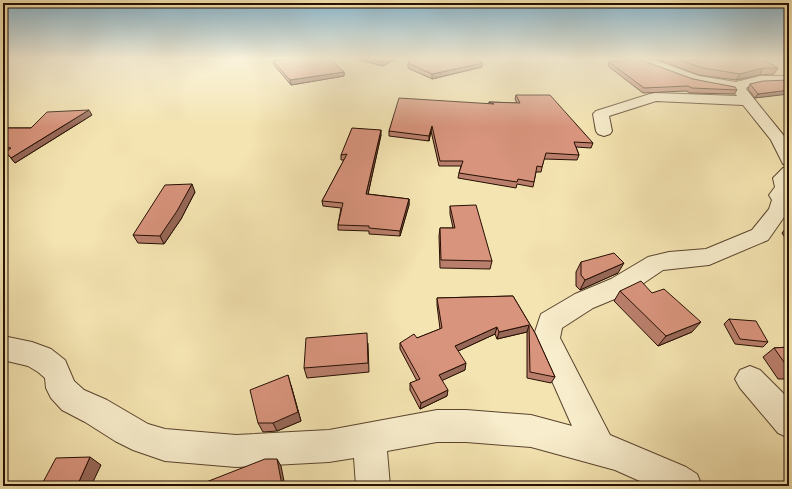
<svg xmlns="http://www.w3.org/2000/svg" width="792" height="489" font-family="'IM FELL English',serif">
  <rect width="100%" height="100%" fill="#f4e4b1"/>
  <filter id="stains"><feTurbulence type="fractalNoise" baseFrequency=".005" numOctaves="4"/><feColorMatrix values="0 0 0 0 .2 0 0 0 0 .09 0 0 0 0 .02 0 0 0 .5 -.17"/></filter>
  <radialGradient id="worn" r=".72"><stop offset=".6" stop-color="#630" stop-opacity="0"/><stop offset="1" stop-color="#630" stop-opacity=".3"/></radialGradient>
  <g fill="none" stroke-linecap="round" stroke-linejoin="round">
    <defs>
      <path id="minor" d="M635,59H652L699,76L736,82L760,76H789V84H760L747,87L746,89L789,142V165L783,164L771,140L743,105L656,101L609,116L612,131L610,134L604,136L598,134L596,131L593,114L596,111L650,94L655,93L737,96L733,90L691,82L637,62Z
        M789,167V210L768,240L709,265L663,270L629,293L593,308L562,328L560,338L610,435L686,467L697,474L702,486H651L615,470L531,447L466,442H437L387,451L390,486H356L354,458L329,462L236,467L165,461L133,450L115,441L85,422L62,410L51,398L46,388L45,378L38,372L28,366L3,360V336L32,342L51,349L65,360L74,381L84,390L107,400L148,424L165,429L236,435L329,430L437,410H466L531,415L572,426L533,338L541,314L575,294L611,279L648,257L669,252L706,249L752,230L769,209L772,200L769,195L775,187L773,178L783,168Z
        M750,366L760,370L789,399V438L778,433L740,388L735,379L740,370Z"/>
    </defs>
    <use href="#minor" stroke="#5a442e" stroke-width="2"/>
    <use href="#minor" fill="#f8edcc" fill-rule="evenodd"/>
  </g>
  <path fill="#ba7f6c" stroke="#260f02" d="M357,59H397L382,66Z
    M656,59H762L778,68L774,74L760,75L736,80L699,75Z
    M273,61L344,72V76L291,85L274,65Z
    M609,62L693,79L737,90L734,94L690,93L686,91L643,93L608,66Z
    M408,63L482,67L432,79L408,68Z
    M789,80L755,98L748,89L750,84Z
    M516,95L593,143L591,148L576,147L579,155L577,160L544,159L541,172H536L533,187L517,184L516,188L458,178L459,173L461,166H439L431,131L429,141L389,136V131L489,103V102L517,103L515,99Z
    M92,115L15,163L6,152H7L3,151V128H31Z
    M381,135L368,194L409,199V205L400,236L369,234V231L338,230V225L341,208L323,206L322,201L344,160H341V155Z
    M195,192L181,219L164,244L138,243L133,235Z
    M450,206L492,261L490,269L440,268L439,236L440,228H453L450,214Z
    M786,228H789V244L782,233Z
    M581,262L618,273L580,290L576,286V272Z
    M620,291L652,293L692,332L658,346L614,301Z
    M513,296L535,333L555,377L551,383L527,378V332L497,339L495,334L458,351L465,370L442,380L447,396L420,409L410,390V383L417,381L400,349V343L417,338L440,329L437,305V298Z
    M729,319L768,342L763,347L735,344L724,324Z
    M368,343L369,372L307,378L304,368Z
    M789,347V379H778L763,357L774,348Z
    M291,385L301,421L277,431L263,432L258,423Z"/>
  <path fill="#976858" stroke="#260f02" d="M388,59H397L382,66L381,62Z
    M483,63L482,67L432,79V74Z
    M763,68L760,75L736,80L740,74Z
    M344,72V76L291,85L290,80Z
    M789,90V94L755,98L758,94Z
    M89,110L92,115L15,163L11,158Z
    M432,126L429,141V136Z
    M381,130V135L367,199L366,194Z
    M192,184L195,192L181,219L164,244L160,236Z
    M409,199V205L400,236V231Z
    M624,263L618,273L580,290L585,280Z
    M701,322L692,332L658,346L666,336Z
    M529,325L527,332L497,339L499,332Z
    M497,327L495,334L454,353L455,346Z
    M466,363L465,370L439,382V375Z
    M288,375L301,421L277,431L273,423Z
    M448,390L447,396L420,409L421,403Z
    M90,457L101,465L91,486H77Z
    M277,459L281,466L285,486H280Z"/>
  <path fill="#d8947d" stroke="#260f02" d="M288,59H330L344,72L290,80L273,61Z
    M371,59H388L381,62Z
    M410,59H475L483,63L432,74L408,63Z
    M634,59H638L693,79L735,87L737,90L692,88L688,86L644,88L609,62Z
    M676,59H762L778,68H763L740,74L703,68Z
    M789,80V90L758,94L750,84L763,81Z
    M516,95H550L593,143L574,142L579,155L546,153L542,167L537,166L534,182L518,179L517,182L459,173L463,161H440L432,126L429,136L389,131L399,98L494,104L489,102L520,103Z
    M89,110L11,158L6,152L11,148L3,147V128H31L47,112Z
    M352,128L381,130L366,194L409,199L400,231L369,228V226L338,225L343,203L322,201L347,154L341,155Z
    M192,184L177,211L160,236L133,235L165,185Z
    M476,205L492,261L441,260L440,228H455L450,206Z
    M614,253L624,263L585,280L581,275V262Z
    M641,281L652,293L664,289L701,322L666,336L620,291Z
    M513,296L535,333L555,377L530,372L529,325L499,332L497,327L455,346L466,363L439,375L448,390L421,403L410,383L420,379L400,343L414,334L417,338L442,328L437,298Z
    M729,319L756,321L768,342L740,339Z
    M367,333L368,363L304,368L306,338Z
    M789,347V369L774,348Z
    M288,375L298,412L273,423H258L250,390Z
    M90,457L77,486H41L56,458Z
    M265,459H277L282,485L280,486H196Z"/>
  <linearGradient id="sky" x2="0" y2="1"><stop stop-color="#89b8d1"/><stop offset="0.46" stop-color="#faf3dc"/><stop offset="1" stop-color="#faf3dc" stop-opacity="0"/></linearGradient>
  <rect width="792" height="127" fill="url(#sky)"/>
  <rect width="792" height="489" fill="none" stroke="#f4e4b1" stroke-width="16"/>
  <rect x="4" y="4" width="784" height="481" fill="none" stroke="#260f02" stroke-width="2"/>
  <rect x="8" y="8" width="776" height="473" fill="none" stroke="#260f02"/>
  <rect width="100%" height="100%" filter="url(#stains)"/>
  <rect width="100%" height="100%" fill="url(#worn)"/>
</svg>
